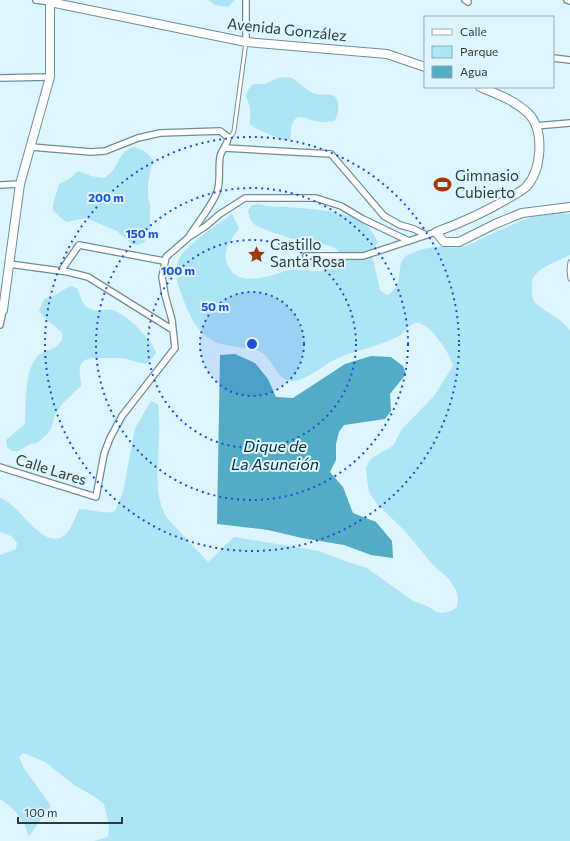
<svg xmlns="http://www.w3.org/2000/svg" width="570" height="841" font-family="Commissioner,sans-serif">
  <rect width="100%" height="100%" fill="#ddf6fe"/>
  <path fill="#ade4f6" d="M208,0H235L228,7L215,5Z
    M290,77C299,81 304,89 313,93C322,98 339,88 338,107C338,113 338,116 334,121C328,122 321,123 315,121C307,120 299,112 293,122C290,126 292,135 290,140C280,141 275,136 266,133C259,130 255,129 250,124V107L246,96L248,90L253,84H265L277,78Z
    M133,147C142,148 149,154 154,161L151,168L148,183V197L150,204V231L144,243L138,245L132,244L117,231L86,218L67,222L62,219L53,210V204L59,184L71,178L75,173L79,171L91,176L104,178C121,168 115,154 133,147Z
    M258,204L268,206L302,208L328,211L352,217L363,222L370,229L378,242L372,252L373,259L380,290L387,295C406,287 394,265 406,256C408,254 413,253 417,251C424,249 430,247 437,247C446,246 452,249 461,247C470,246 480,239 489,235C504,228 529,217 546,213C554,212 562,213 570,214V255C559,261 540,266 533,278C531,282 532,286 532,290C532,297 533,301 539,306C549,314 564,320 570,331V841H94L108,837L109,826L104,804L95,797L74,785L45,762L23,753L19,757L24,768L51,806L29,836C26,832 26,826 23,822C17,812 9,805 0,799V555L16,549L17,543L11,536L0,532V498C18,501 44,555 66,534C71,529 76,516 79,509C92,509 104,515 115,511L123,492L135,428L151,401L158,404C160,408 158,413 159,419C161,450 150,490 167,518L208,562L234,537L319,551L348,562L367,568L413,601L427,606L437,612L443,613L451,611L457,607L458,598L456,590L449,579L433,565L404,530L377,504L369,492L367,479L366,468L369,461L373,457L393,446L402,429L434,396L453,366C451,355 429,320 415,323C409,325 405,332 399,336C378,347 355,350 334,360C322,366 305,382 291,381C274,379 273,354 256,350C244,347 230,347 218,343C194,335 186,306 178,285C176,278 175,266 179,259C186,245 218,224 232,214L239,228C231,240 221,251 228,266C236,284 258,279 273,275C279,274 285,270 291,270C310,268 331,279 343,257C334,241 314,244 298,240C291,239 258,228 254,224C250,220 249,215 248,210L251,206Z
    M72,286L78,289C80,296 82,304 88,308C96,313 105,308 113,310C127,315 152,339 156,353L148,363C139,364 132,360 123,358C118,358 113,358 107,358C98,359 84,355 80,367C79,374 81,380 81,386L62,404L55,415L51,429L47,434L42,439L37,443L30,444L18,451H12L7,447L6,440L25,424C26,406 24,371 37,357C45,348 53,353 62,340V333C55,325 45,320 39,311L44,299C57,297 61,289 72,286Z"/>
  <path fill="#53abc6" d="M235,354L255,363L268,379L276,397L293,398L345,364L371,356L391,357L403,366L406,374L390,394L391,411L385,419L344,425L339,432L336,444V460L330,472L343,487L353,513L376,522L392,541L393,558L371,555L344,545L302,538L268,530L217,524L220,355Z"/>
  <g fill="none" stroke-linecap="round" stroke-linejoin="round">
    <defs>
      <path id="lane" d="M228,137L232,135L234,131L246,42
        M570,262L569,270L570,279"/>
      <path id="street" d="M36,0L50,2
        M465,0L468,2
        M567,0L570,1
        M246,42V0
        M553,58L570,60
        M0,78L50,77
        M535,126L570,123
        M31,147L91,152L105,151L138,138L160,133L220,131L228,137C228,145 221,150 220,157C218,169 221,181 217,192C211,207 199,221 190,235
        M224,148L331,154L384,216L400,225L414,229L426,235
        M0,185L20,184
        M306,256H363L436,232
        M9,264L68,272L88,277L173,330
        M61,271L79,245L164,261
        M0,325L3,310
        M0,467L96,497L104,454L110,438L122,416L175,348L172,320L165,295L162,277L166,257L189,237L206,226L220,214L245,198H316L341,206L363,219L409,241"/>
      <path id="secondary" d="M50,2L246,42L387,54L425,67
        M480,87C497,94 514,100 528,113C545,130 542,170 526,187C523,190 517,193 514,195C491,209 461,223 436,232L444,242H459L495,224L522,213L570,207
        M0,310H3L20,184L50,77V0"/>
    </defs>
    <use href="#lane" stroke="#708c96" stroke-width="5"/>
    <use href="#street" stroke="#708c96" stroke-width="8"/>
    <use href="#secondary" stroke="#708c96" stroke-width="10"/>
    <use href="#lane" stroke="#fff" stroke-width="3"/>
    <use href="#street" stroke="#fff" stroke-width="5.5"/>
    <use href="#secondary" stroke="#fff" stroke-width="8"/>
  </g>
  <circle cx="252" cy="344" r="52" fill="#1d4ed8" fill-opacity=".12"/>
  <g fill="none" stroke="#1d4ed8" stroke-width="2" stroke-dasharray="2 4">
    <circle cx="252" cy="344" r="52"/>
    <circle cx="252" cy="344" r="104"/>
    <circle cx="252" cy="344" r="156"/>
    <circle cx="252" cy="344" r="207"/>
  </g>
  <defs>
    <symbol id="stadium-bare" viewBox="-9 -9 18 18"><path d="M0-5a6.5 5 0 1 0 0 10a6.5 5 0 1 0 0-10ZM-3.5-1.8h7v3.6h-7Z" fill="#9e3909" stroke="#ddf6fe" stroke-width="2.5" paint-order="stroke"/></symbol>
    <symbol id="sight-bare" viewBox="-9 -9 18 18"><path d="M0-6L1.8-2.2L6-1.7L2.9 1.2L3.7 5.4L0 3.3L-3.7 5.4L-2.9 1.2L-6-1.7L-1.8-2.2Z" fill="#9e3909" stroke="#ddf6fe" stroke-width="2.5" paint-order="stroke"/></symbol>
  </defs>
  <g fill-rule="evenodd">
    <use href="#stadium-bare" x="430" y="172" width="25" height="25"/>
    <use href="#sight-bare" x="244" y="242" width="25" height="25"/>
  </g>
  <g text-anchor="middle" stroke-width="4" stroke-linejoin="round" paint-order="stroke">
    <g font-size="15" fill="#2d3a3e" stroke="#ddf6fe">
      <text transform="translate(287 30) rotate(6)" y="5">Avenida González</text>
      <text transform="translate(51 470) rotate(17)" y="5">Calle Lares</text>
    </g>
    <g font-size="15" fill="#2d3a3e" stroke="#ddf6fe" text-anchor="start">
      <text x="455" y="181">Gimnasio<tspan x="455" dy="17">Cubierto</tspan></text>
      <text x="270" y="250">Castillo<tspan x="270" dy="17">Santa Rosa</tspan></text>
    </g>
    <g font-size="16" font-style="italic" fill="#032e3a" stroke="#ddf6fe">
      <text x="275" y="452">Dique de<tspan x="275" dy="18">La Asunción</tspan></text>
    </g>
  </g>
  <circle cx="252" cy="344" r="6" fill="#1d4ed8" stroke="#ddf6fe" stroke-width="2"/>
  <g font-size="12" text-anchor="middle" font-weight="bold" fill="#1d4ed8" stroke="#ddf6fe" stroke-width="4" stroke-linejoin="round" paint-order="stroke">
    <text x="106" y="202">200 m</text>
    <text x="142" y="238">150 m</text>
    <text x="178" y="275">100 m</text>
    <text x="215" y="311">50 m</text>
  </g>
  <rect x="424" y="16" width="130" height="72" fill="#ddf6fe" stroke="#97abb1"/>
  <rect x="432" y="29" width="20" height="6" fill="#ffffff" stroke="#97abb1"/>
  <text x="460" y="36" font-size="12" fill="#2d3a3e">Calle</text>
  <rect x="432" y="46" width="20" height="12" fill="#ade4f6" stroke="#97abb1"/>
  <text x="460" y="56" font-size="12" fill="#2d3a3e">Parque</text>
  <rect x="432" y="66" width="20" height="12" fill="#53abc6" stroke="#97abb1"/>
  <text x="460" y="76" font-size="12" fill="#2d3a3e">Agua</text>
  <path d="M18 817v6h104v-6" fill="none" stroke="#2d3a3e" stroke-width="2"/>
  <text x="24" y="817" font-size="12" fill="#2d3a3e" stroke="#ddf6fe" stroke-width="3" paint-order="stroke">100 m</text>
</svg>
